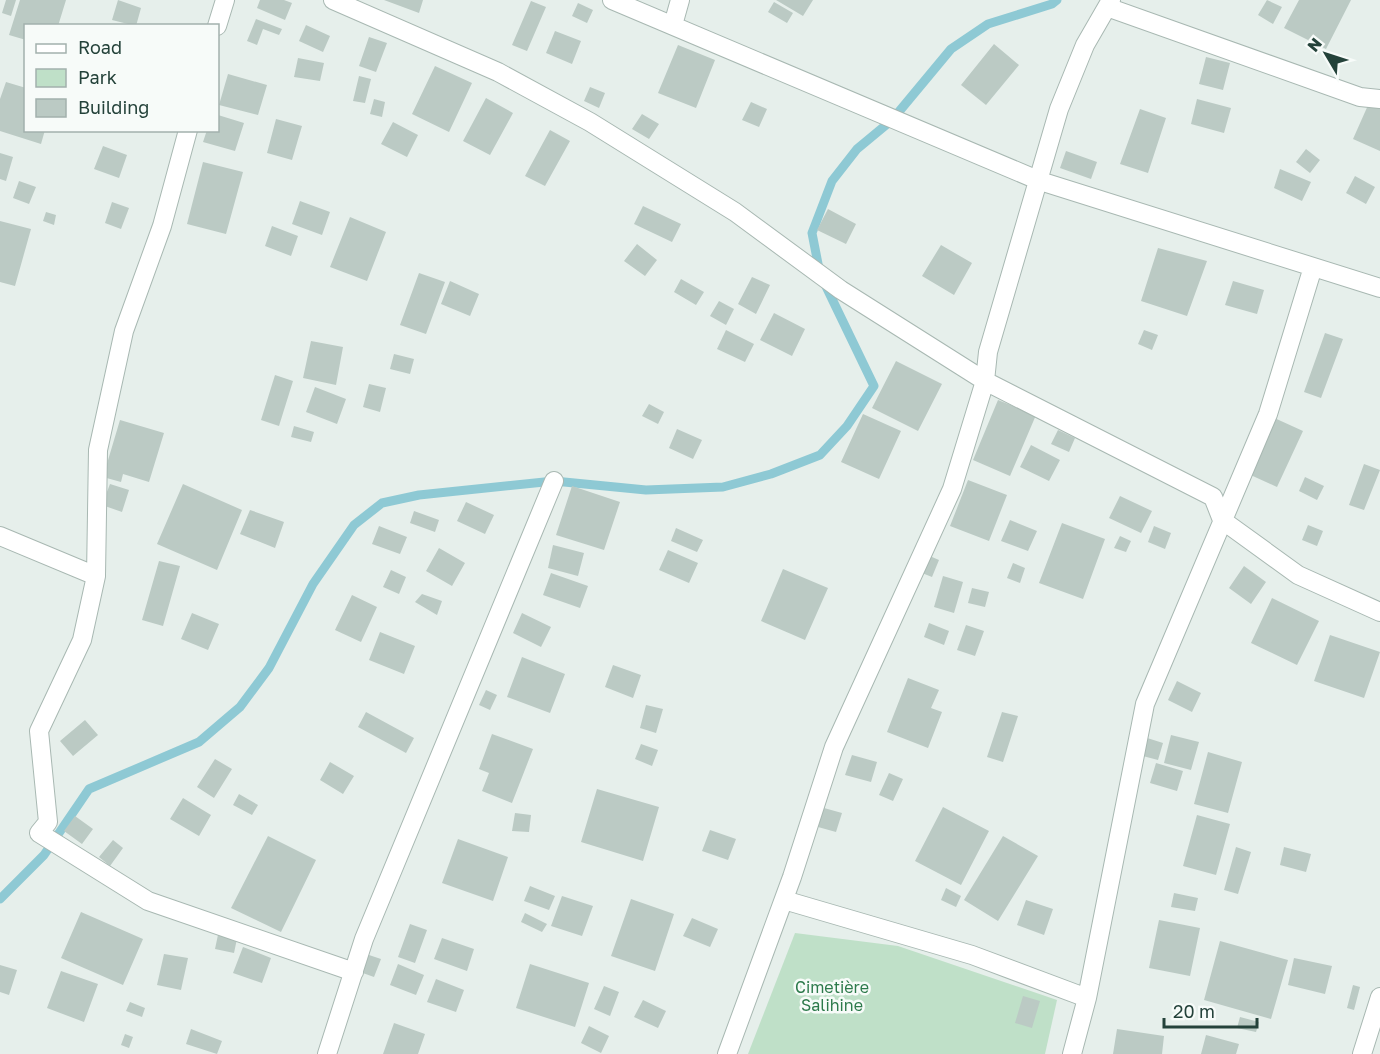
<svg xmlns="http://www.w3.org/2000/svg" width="1380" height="1054" font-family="'Golos Text',sans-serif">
  <rect width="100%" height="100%" fill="#e6efeb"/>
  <path fill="#bfe0c8" d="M795,933L898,946L1057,1000L1045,1054H748Z"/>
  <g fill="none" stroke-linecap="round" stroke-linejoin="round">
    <path stroke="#8ec9d4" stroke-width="9" d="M0,899L44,855L89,789L199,742L240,707L269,668L313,584L354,525L382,503L419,495L554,481L646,490L723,487L771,474L820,455L847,426L874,386L820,274L812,233L832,181L857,149L892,120L951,49L988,24L1052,4L1057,0"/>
  </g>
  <path fill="#bbcac4" d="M6,0H16L11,16L2,13Z
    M20,0H66L58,26H26V40L9,35Z
    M118,0L141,8L136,26L112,20Z
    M260,0H284L292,3L285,20L257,8Z
    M384,0H423L419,13Z
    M776,0H813L803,16Z
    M1267,0L1282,7L1273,24L1258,15Z
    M1299,0H1351L1326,49L1284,28Z
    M531,1L546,7L527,51L512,45Z
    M774,2L793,13L787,23L768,12Z
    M578,3L593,10L587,23L572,16Z
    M256,19L282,29L279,35L263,29L257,45L247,41Z
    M306,25L330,36L323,52L299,41Z
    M555,31L581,41L572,64L546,53Z
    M369,37L387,43L376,72L359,66Z
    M994,44L1019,65L986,105L961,85Z
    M678,45L715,60L696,108L658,93Z
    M1206,57L1230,63L1223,90L1199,84Z
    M298,58L324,63L320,81L294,77Z
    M435,66L472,83L449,132L412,114Z
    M228,74L267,85L258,115L219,105Z
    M359,76L371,79L365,103L353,101Z
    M6,82L26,88V130H45L41,144L0,131V99Z
    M590,87L605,93L599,108L584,101Z
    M486,98L513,113L490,155L463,141Z
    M374,99L385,102L382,117L370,114Z
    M1197,99L1231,108L1224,133L1191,124Z
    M751,102L767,109L759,127L742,120Z
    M1369,103L1380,108V151L1353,139Z
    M1140,109L1166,118L1148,173L1120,164Z
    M642,114L659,124L649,139L632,129Z
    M218,115L244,123L235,151L203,142L207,130H218Z
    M276,119L302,126L292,160L267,153Z
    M393,122L418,135L407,157L381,144Z
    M550,130L570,141L545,186L525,176Z
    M103,146L127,155L119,178L94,169Z
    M1306,149L1320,160L1310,173L1296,162Z
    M1066,151L1097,162L1091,179L1060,168Z
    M0,153L13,157L6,181L0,179Z
    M203,162L243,172L226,234L187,224Z
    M1280,169L1311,182L1302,201L1274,188Z
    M1355,176L1375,187L1366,204L1346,193Z
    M19,181L36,187L29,204L13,198Z
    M300,201L330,212L322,235L292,224Z
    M112,202L129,208L121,229L105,223Z
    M643,206L681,224L672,242L634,224Z
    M828,209L856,224L846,244L817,230Z
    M46,212L56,215L54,225L43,221Z
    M350,217L386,232L367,281L330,267Z
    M0,221L31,229L15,286L0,282Z
    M272,226L298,236L291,256L265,246Z
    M637,244L657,260L645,276L624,261Z
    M941,245L972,263L954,295L922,276Z
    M1158,248L1207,261L1187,316L1141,301Z
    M419,273L445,282L426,334L400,325Z
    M752,277L770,285L756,314L738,304Z
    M681,279L704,292L696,305L674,292Z
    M450,281L479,294L470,316L441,304Z
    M1233,281L1264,290L1257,314L1225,305Z
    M719,301L734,309L726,325L710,316Z
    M774,313L805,329L792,356L760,340Z
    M726,330L754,344L745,362L717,349Z
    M1144,330L1158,335L1152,350L1138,344Z
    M1325,333L1343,339L1321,398L1304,392Z
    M311,341L343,347L336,385L303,378Z
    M394,354L414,359L410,374L390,369Z
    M896,361L942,384L918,431L872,408Z
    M275,375L293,381L279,426L261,420Z
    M369,384L386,388L380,412L363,407Z
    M315,387L346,399L337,424L306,412Z
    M998,400L1036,415L1010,476L973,460Z
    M649,404L664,412L658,424L642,416Z
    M863,414L901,431L879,479L841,462Z
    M1270,416L1303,431L1277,487L1244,472Z
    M120,420L164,433L149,482L123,474L121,482L103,477Z
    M294,426L314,432L311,442L291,437Z
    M677,429L702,440L693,459L669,448Z
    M1058,430L1075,438L1069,452L1051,444Z
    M1031,445L1060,460L1049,481L1020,467Z
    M1364,464L1380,470L1364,510L1349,505Z
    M1305,477L1324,486L1317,500L1299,491Z
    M968,480L1007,495L989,541L950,526Z
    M110,484L129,490L122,512L102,505Z
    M183,484L242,510L217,570L157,544Z
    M572,486L620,502L604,550L556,535Z
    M1120,496L1152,511L1141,533L1109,518Z
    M466,502L494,515L485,534L457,521Z
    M250,510L284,522L275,548L240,534Z
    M414,511L439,520L435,532L410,523Z
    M1010,520L1037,531L1028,551L1001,541Z
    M1062,523L1105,539L1083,599L1039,583Z
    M1308,525L1323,531L1317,546L1302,540Z
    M379,526L407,537L400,554L372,544Z
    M1154,526L1171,533L1165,549L1148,542Z
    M676,528L703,540L697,552L671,541Z
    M1120,536L1131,541L1126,552L1114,548Z
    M553,545L584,553L578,576L548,568Z
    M439,548L465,563L452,586L426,571Z
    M668,550L698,563L689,583L659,570Z
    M925,554L939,560L932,577L917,571Z
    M159,561L180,566L163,626L142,620Z
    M1013,563L1025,568L1020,583L1007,578Z
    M1244,566L1266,582L1251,604L1229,588Z
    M783,569L828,588L805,640L761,621Z
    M391,570L406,577L399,594L383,587Z
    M551,573L588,586L580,608L543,595Z
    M943,576L963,582L954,613L934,607Z
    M972,588L989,592L985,607L968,603Z
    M422,594L442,601L437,615L415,602Z
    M352,595L377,607L361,642L335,630Z
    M1272,598L1319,621L1297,665L1251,643Z
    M192,613L219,624L208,650L181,639Z
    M522,613L551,627L541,647L513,633Z
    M929,623L949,631L944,645L924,637Z
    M966,625L984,631L975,656L957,650Z
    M380,632L415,646L404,674L369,660Z
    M1330,635L1380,652L1364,698L1314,681Z
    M522,657L565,674L550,713L507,697Z
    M613,665L641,675L633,698L605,687Z
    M908,678L939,690L931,708L942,712L928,748L887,732Z
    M1177,681L1201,693L1192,712L1168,700Z
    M486,690L497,695L490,710L479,705Z
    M646,705L663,709L656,733L640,728Z
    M366,712L414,738L406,753L358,727Z
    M1002,712L1018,716L1003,762L987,757Z
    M85,720L98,735L73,756L60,741Z
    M492,734L533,749L512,803L482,791L489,773L479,769Z
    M1171,735L1199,742L1191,770L1164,763Z
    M1144,737L1163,743L1158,760L1139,755Z
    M641,744L658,750L652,766L635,759Z
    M1208,752L1242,762L1228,813L1194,804Z
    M852,755L877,762L871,782L845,775Z
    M215,759L232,769L214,798L197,787Z
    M330,762L354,776L343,794L320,780Z
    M1156,763L1183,771L1177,791L1150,783Z
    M889,773L903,779L893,801L879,795Z
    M597,789L659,807L643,861L581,842Z
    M239,794L258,805L252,815L233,805Z
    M183,798L211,815L199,836L170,819Z
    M943,807L989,831L961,885L915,861Z
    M824,808L842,813L836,832L818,827Z
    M515,813L531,815L529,832L512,831Z
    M1197,815L1230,824L1216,875L1183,866Z
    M75,816L93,829L82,844L64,831Z
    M710,830L736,839L728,860L702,851Z
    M268,836L316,860L281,932L231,908Z
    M1003,836L1038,856L998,921L964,900Z
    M458,839L508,857L493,901L442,883Z
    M113,840L123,848L110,866L99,857Z
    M1236,847L1251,852L1238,894L1224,890Z
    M1284,847L1311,854L1306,872L1280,865Z
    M530,886L555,896L549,910L524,901Z
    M946,888L961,896L956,907L941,900Z
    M1174,893L1198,898L1195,911L1171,907Z
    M562,896L593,906L582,936L551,926Z
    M631,899L674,914L655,971L611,956Z
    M1026,900L1053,909L1044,935L1017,925Z
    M81,912L143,939L123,985L61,958Z
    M525,913L547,924L542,932L521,922Z
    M692,918L718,929L710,947L683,936Z
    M1159,920L1200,928L1190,976L1149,968Z
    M410,924L427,930L415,963L398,957Z
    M219,930L238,934L234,953L215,949Z
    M442,938L474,949L467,971L434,959Z
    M1220,941L1288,960L1271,1019L1204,1000Z
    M243,947L271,958L262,983L233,973Z
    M164,954L188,958L181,990L157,985Z
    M366,954L381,959L374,977L360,972Z
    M1294,958L1332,966L1325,994L1288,985Z
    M398,964L424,975L416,995L390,985Z
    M530,964L589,983L575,1027L516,1008Z
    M0,965L17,970L9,995L0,992Z
    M61,971L98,984L84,1022L47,1008Z
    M436,979L464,990L456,1012L427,1002Z
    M1353,985L1360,987L1354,1010L1347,1008Z
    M604,986L619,992L610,1016L594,1009Z
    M1023,996L1040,1001L1032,1028L1015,1023Z
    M643,1000L666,1011L658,1028L634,1017Z
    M130,1002L145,1008L142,1017L126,1011Z
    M1240,1017L1259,1022L1256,1032L1237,1028Z
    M394,1023L425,1034L418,1054H383Z
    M589,1026L609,1036L601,1053L581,1043Z
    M191,1029L222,1041L217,1054L186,1044Z
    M1117,1029L1164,1036L1162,1054H1113Z
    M125,1034L133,1037L129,1048L121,1045Z
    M1206,1035L1239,1044L1236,1054H1201Z"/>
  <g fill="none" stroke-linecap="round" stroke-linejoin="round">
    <defs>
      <path id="minor" d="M333,0L498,72L590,122L735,212L841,290L985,381L1213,497L1222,520L1298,575L1380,612
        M612,0L1040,181L1380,288
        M1107,7L1360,97L1380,99
        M673,25L680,0
        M217,26L225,0
        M188,130L162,226L124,331L98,450L96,576L82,640L39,731L48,822L39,833L148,901L354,972
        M0,536L96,576
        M784,900L972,955L1087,998
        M327,1054L364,939L554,481
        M727,1054L792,877L834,747L952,489L985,381L988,352L1059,109L1085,45L1111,0
        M1072,1054L1087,998L1145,704L1268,414L1313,267
        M1362,1054L1380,997"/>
    </defs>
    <use href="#minor" stroke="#a8b8b2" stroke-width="20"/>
    <use href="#minor" stroke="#fff" stroke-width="18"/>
  </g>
  <g text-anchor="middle" stroke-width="5" stroke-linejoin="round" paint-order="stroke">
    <g font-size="16" fill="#2d7a4b" stroke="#f7fbf9">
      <text x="832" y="993">Cimetière<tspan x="832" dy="18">Salihine</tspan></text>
    </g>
  </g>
  <rect x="24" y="24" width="195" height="108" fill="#f7fbf9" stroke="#a3b1ad" stroke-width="1.5"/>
  <rect x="36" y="44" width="30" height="9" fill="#ffffff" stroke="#a3b1ad" stroke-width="1.5"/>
  <text x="78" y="54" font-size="18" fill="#24423a">Road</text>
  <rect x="36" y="69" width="30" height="18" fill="#bfe0c8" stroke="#a3b1ad" stroke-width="1.5"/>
  <text x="78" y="84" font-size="18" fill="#24423a">Park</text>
  <rect x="36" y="99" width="30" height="18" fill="#bbcac4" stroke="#a3b1ad" stroke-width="1.5"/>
  <text x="78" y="114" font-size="18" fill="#24423a">Building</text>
  <g transform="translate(1326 54) rotate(309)" stroke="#f7fbf9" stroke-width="4.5" paint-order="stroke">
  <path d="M0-4.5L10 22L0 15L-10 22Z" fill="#24423a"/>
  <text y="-9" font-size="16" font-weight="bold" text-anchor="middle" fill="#24423a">N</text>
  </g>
  <path d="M1164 1018v9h93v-9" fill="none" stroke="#24423a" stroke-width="3"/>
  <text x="1173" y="1018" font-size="18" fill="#24423a" stroke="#f7fbf9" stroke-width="4.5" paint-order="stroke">20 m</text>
</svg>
